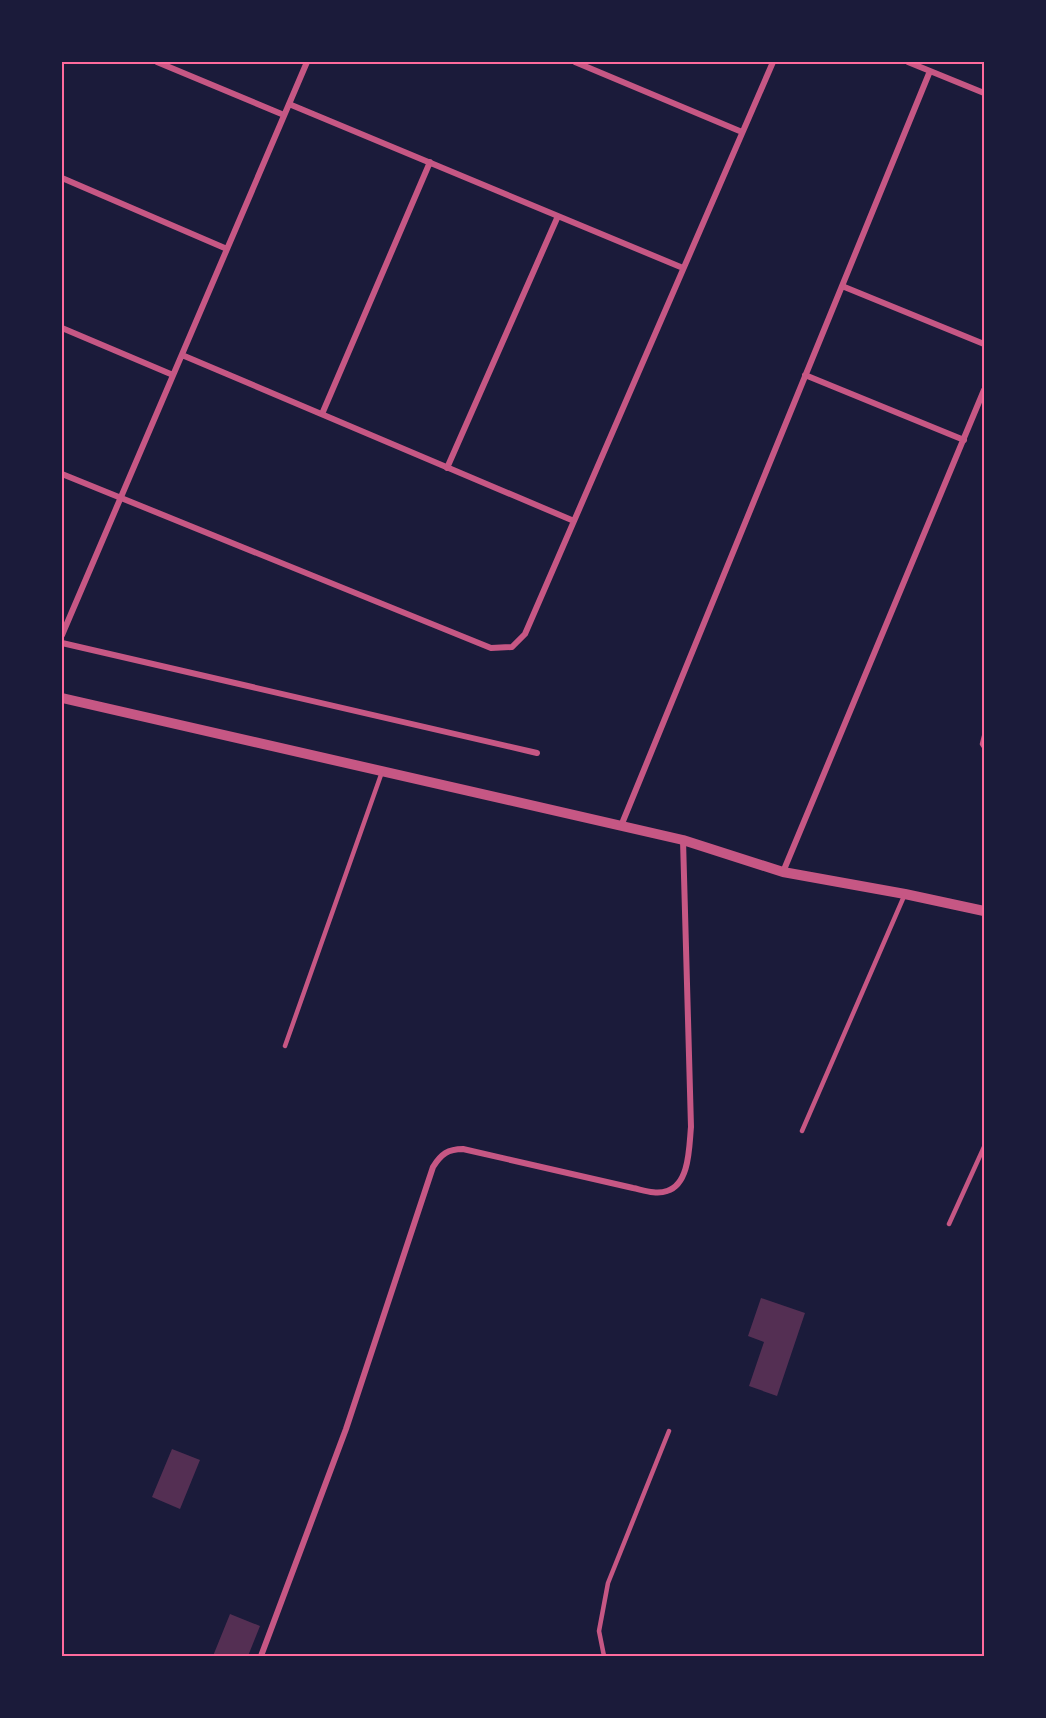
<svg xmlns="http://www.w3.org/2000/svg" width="1046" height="1718" font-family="Raleway,sans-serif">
  <rect width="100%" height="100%" fill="#1b1b3a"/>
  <path fill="#542f53" d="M761,1298L805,1313L777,1396L749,1386L764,1342L748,1336Z
    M172,1449L200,1460L180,1509L152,1497Z
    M230,1614L260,1626L248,1656H213Z"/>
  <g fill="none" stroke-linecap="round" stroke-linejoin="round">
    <path stroke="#c65784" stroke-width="4.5" d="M984,736L982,744L984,747
      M285,1046L382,772
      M802,1131L905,894
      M949,1224L984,1147
      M604,1656L599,1631L608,1583L669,1431"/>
    <path stroke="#c65784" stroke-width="6" d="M157,62L284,115
      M575,62L742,132
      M908,62L984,93
      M289,104L683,268
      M62,178L227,249
      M842,286L984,344
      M62,328L173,375
      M182,355L574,521
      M805,375L964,440
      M322,414L430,162
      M447,468L558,216
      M62,474L491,648L512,647L525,634L773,62
      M62,635L307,62
      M62,643L537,753
      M621,826L930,71
      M783,872L984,390
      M261,1656L346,1429L433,1167C441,1154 448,1149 463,1149L633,1188C643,1190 656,1195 667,1191C690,1184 689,1146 691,1127L683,840"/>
    <path stroke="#c65784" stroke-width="10" d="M62,698L683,840L783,872L905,894L984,911"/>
  </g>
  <rect width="1046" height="1718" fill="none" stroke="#1b1b3a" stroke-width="126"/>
  <rect x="63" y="63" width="920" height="1592" fill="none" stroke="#ff6b9d" stroke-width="2"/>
</svg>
